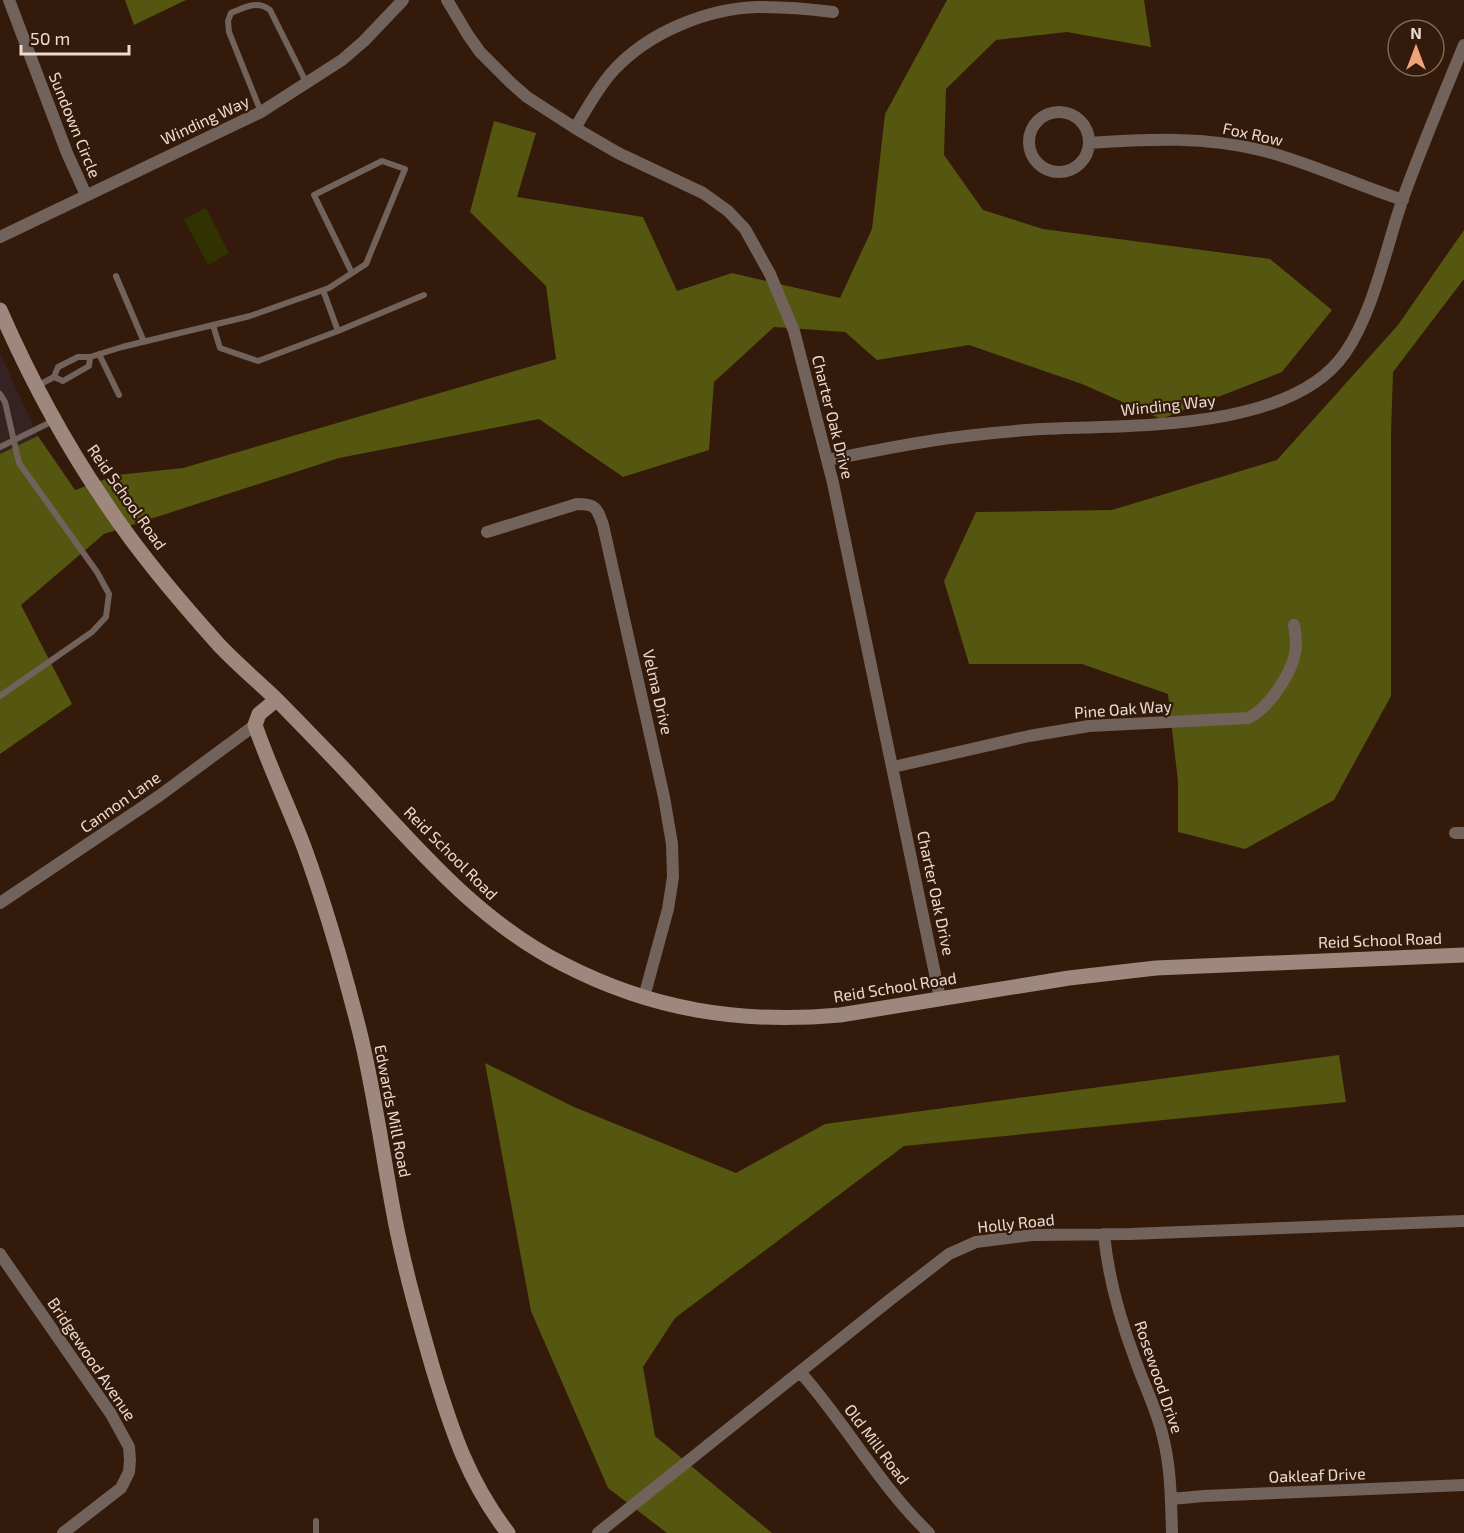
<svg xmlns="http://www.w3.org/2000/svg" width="1464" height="1533" font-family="'Exo 2',sans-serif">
  <rect width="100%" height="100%" fill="#331a0a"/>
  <path fill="#362223" d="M0,353L38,436L0,454Z"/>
  <path fill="#313201" d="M206,208L229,253L208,265L184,219Z"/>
  <path fill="#55560f" d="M125,0H186L134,25Z
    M947,0H1144L1151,47L1067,32L996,40L946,89L944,155L983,210L1043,229L1270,259L1332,310L1282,372L1161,419L1082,384L969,345L877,360L845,332L774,327L714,382L709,450L623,477L539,419L339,458L104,534L21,605L72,704L0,754V454L38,436L75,490L117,475L183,468L556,359L546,286L470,212L494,121L536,133L517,197L643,217L677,291L732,273L840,298L872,229L885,114Z
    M1464,230V279L1393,372L1391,433V696L1334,800L1245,849L1178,832V782L1168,694L1082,664H969L944,581L976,512L1112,510L1277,460L1398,325Z
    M1339,1055L1346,1102L904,1146L675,1318L643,1367L655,1436L772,1533H667L608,1488L531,1311L485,1063L574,1107L736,1173L825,1124Z"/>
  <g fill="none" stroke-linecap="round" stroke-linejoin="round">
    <path stroke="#71625c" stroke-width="6" d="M261,112L229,32L228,21L231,13C245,7 258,0 270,10L307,84
      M116,276L144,342
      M213,325L220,348L258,361L338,331L323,290
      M338,331L424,295
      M99,354L119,395
      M54,377L63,381L89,366L90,357
      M37,386L54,377L58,367L78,357H90L122,347L250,316L329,288L366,264L405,169L382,161L314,195L352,273
      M0,394L5,402L19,463L97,572L109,594L106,617L92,632L0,696
      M0,447L53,421
      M316,1533V1521"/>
    <path stroke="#71625c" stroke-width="12" d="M9,0L67,153L86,195
      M447,0L468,35L480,52L511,83L527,97L575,128L618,153L703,193L728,211L745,229L770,274L794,331L833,483L940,998
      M1029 142a30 30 0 1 1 60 0a30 30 0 1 1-60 0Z
      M575,128C587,109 598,87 614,70C649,32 708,8 759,7C784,7 809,9 833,12
      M1089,143C1148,139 1206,136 1264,151C1311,163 1356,185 1403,200
      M0,237L261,112L342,60L364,41L403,0
      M827,460C879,450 931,439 984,434C1003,432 1023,430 1042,429C1128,425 1291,432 1345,353C1373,313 1386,248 1402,201C1421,148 1443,96 1464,45
      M487,532L577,504C596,504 597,508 603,525L664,797L672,844L673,877L668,909L644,997
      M893,767L1029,736L1089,726L1248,718C1270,708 1296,668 1296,644C1296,638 1295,631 1294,625
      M1455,833H1464
      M0,903L159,796L255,725
      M1104,1234C1108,1277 1120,1319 1135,1359C1144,1385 1157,1410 1163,1437C1171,1468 1171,1501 1172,1533
      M0,1254L111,1414L129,1447L130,1460L129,1472L121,1488L63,1533
      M801,1373C846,1424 880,1486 929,1533
      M1171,1499L1204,1496L1464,1485
      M598,1533L891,1299L949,1254L976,1242L1032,1235L1130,1234L1464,1221"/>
    <path stroke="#9e877d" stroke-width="15" d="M0,310C29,376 63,440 103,499C137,551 178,599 219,645C236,663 256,680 274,697C297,720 320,744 343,768C410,840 474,919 563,964C652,1010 740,1024 840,1015L1069,978L1156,968L1464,955
      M276,700L259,714L255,725C269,766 288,805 304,847C326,907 344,970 360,1033C375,1095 383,1158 395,1220C405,1271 419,1320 433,1369C452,1431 468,1481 508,1533"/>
  </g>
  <g text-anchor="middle" stroke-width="4.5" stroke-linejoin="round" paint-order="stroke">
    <g font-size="16" fill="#ecdbd1" stroke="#331a0a">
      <text transform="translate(205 120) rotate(-25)" y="6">Winding Way</text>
      <text transform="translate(75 125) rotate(68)" y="6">Sundown Circle</text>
      <text transform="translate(1253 134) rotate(12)" y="6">Fox Row</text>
      <text transform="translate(1168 405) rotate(-6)" y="6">Winding Way</text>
      <text transform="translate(833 417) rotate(76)" y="6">Charter Oak Drive</text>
      <text transform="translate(127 497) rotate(55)" y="6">Reid School Road</text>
      <text transform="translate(658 692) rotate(77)" y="6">Velma Drive</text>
      <text transform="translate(1123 709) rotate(-4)" y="6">Pine Oak Way</text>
      <text transform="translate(120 802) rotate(-35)" y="6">Cannon Lane</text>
      <text transform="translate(451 853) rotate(45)" y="6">Reid School Road</text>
      <text transform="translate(936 893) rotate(78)" y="6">Charter Oak Drive</text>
      <text transform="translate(1380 940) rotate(-2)" y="6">Reid School Road</text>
      <text transform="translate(895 987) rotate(-9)" y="6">Reid School Road</text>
      <text transform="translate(393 1111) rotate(79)" y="6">Edwards Mill Road</text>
      <text transform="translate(1016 1223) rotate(-6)" y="6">Holly Road</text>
      <text transform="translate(92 1359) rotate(56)" y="6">Bridgewood Avenue</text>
      <text transform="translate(1159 1377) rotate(71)" y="6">Rosewood Drive</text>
      <text transform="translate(877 1444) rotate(53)" y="6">Old Mill Road</text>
      <text transform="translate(1317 1475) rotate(-2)" y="6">Oakleaf Drive</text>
    </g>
  </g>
  <g transform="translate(1416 48)"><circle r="28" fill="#331a0a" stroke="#7d675a" stroke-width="1.5"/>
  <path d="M0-4.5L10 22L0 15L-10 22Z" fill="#efa378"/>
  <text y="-9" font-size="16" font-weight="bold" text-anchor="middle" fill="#ecdbd1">N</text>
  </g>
  <path d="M21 45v9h108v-9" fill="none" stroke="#ecdbd1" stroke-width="3"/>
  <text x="30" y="45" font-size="18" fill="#ecdbd1" stroke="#331a0a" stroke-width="4.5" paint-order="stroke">50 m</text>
</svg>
